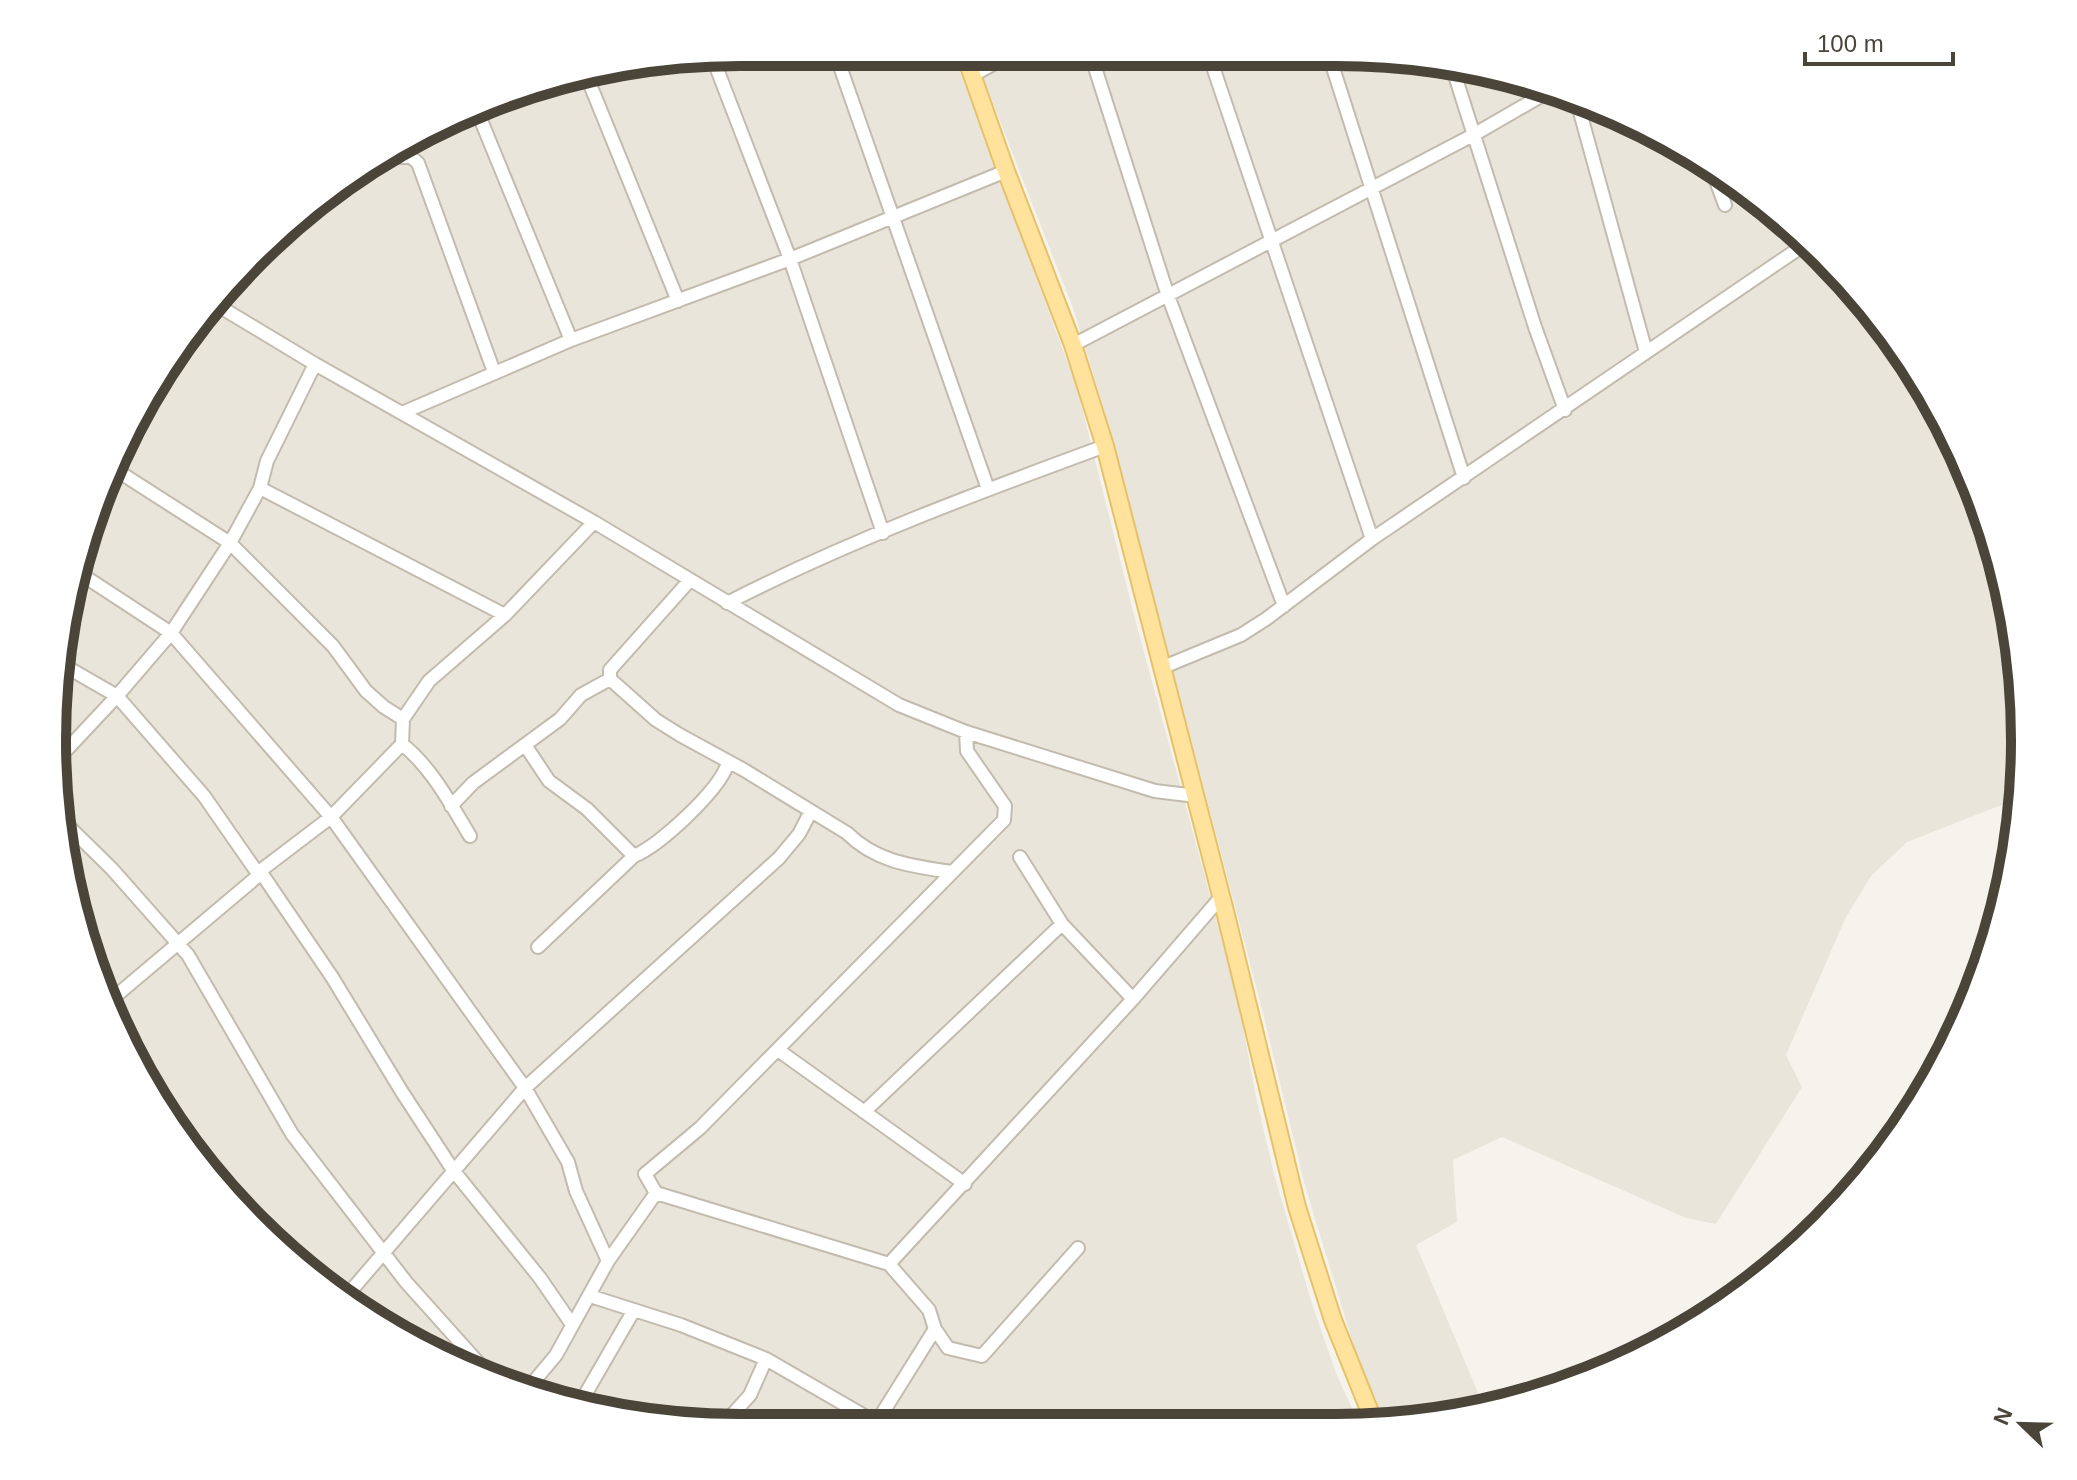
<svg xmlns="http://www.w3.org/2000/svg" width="2077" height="1480" font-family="Arial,sans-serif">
  <rect width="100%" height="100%" fill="#f6f3ec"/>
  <path fill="#eae5da" d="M740,52H953L1077,388L1134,615L1237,995L1256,1097L1274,1174L1312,1304L1336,1373L1358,1422L695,1427L561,1404L435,1357L321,1286L222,1193L105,1004L58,829V650L123,436L222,287L358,168L561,76Z
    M973,52H1337L1472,65L1681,144L1855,287L1933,396L1989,519L2019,651L2023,785L2022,797L1907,842L1871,876L1845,919L1786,1055L1802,1087L1716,1224L1686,1218L1502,1137L1453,1160L1457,1222L1416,1245L1484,1407L1427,1422H1384L1356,1353L1305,1186L1262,1009L1104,409L1073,308Z"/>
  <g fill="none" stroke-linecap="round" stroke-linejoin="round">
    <defs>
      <path id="minor" d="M835,52L988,489
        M1090,52L1167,293L1284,606
        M1208,52L1372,539
        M1328,52L1464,478
        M712,56L790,259L883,533
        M1451,63L1535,327L1565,410
        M585,72L678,301
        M973,75L1015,52
        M1578,105L1646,352
        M478,113L571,340
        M382,157H411L418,163L494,372
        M1712,170L1725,205
        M212,302L315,364L594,522L899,705L966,732L1155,791L1196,796
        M1073,345L1475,134L1546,93
        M402,413L571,340L790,259L1006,171
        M113,468L230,543L333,646L366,691L384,707L403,719
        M260,488L505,615
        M81,574L171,633L331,817L525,1088L568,1162L576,1191L608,1261
        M727,603C848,541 977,493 1105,446
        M58,662L117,696L204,796L259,875
        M1161,668L1241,635L1266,619L1372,539L1804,245
        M610,679L656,720L680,735L744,770L847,833C876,862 912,866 951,872
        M610,679V670L617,662L690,580
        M402,744C432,768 450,803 470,836
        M525,745L549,781L587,809L634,856
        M58,759L117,696L171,633L230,543L260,488L267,461L315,364
        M451,806L473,783L560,719L581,695L610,679
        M58,816L112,869L188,955L292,1134L406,1282L492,1378
        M1020,857L1062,924L1133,999
        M260,871L332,977L402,1092L453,1170L540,1278L571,1323
        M538,947L634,856C660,845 719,791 728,763
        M105,1005L259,875L260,871L331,817L402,744L403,719L429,681L505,615L594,522
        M778,1050L965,1184
        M864,1112L1062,924
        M889,1264L1133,999L1222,896
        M590,1296L681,1325L766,1359L880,1425
        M343,1300L525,1088L779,858L799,834L810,813
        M935,1329L948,1348L982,1356L1078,1248
        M526,1391L556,1355L608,1261L656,1193
        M578,1407L634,1310
        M875,1425L935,1329L929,1310L889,1264L656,1193L645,1174L700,1128L1004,820L1005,806L967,751L966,732
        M722,1426L750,1395L766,1359"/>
      <path id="major" d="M964,52L1006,171L1073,345L1105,446L1225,911L1297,1207L1333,1320L1374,1422"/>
    </defs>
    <use href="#minor" stroke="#c2bbae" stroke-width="16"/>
    <use href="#major" stroke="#e6c16a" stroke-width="20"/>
    <use href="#minor" stroke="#fff" stroke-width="12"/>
    <use href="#major" stroke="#ffe39c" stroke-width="16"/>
  </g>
  <path d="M0 0H2077V1480H0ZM740 66H1337A674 674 0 0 1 2011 740V740A674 674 0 0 1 1337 1414H740A674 674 0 0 1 66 740V740A674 674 0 0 1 740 66Z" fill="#fff" fill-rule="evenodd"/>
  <path fill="none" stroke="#4b4439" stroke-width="10" d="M740 66H1337A674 674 0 0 1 2011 740V740A674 674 0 0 1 1337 1414H740A674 674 0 0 1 66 740V740A674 674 0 0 1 740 66Z"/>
  <g transform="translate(2021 1424) rotate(293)" stroke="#ffffff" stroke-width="6" paint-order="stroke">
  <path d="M0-6L14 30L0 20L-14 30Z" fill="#4b4439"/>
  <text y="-12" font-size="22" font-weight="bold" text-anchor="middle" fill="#4b4439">N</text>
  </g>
  <path d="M1805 52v12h148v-12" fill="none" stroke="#4b4439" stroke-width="4"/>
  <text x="1817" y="52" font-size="24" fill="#4b4439" stroke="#ffffff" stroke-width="6" paint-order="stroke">100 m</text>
</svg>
